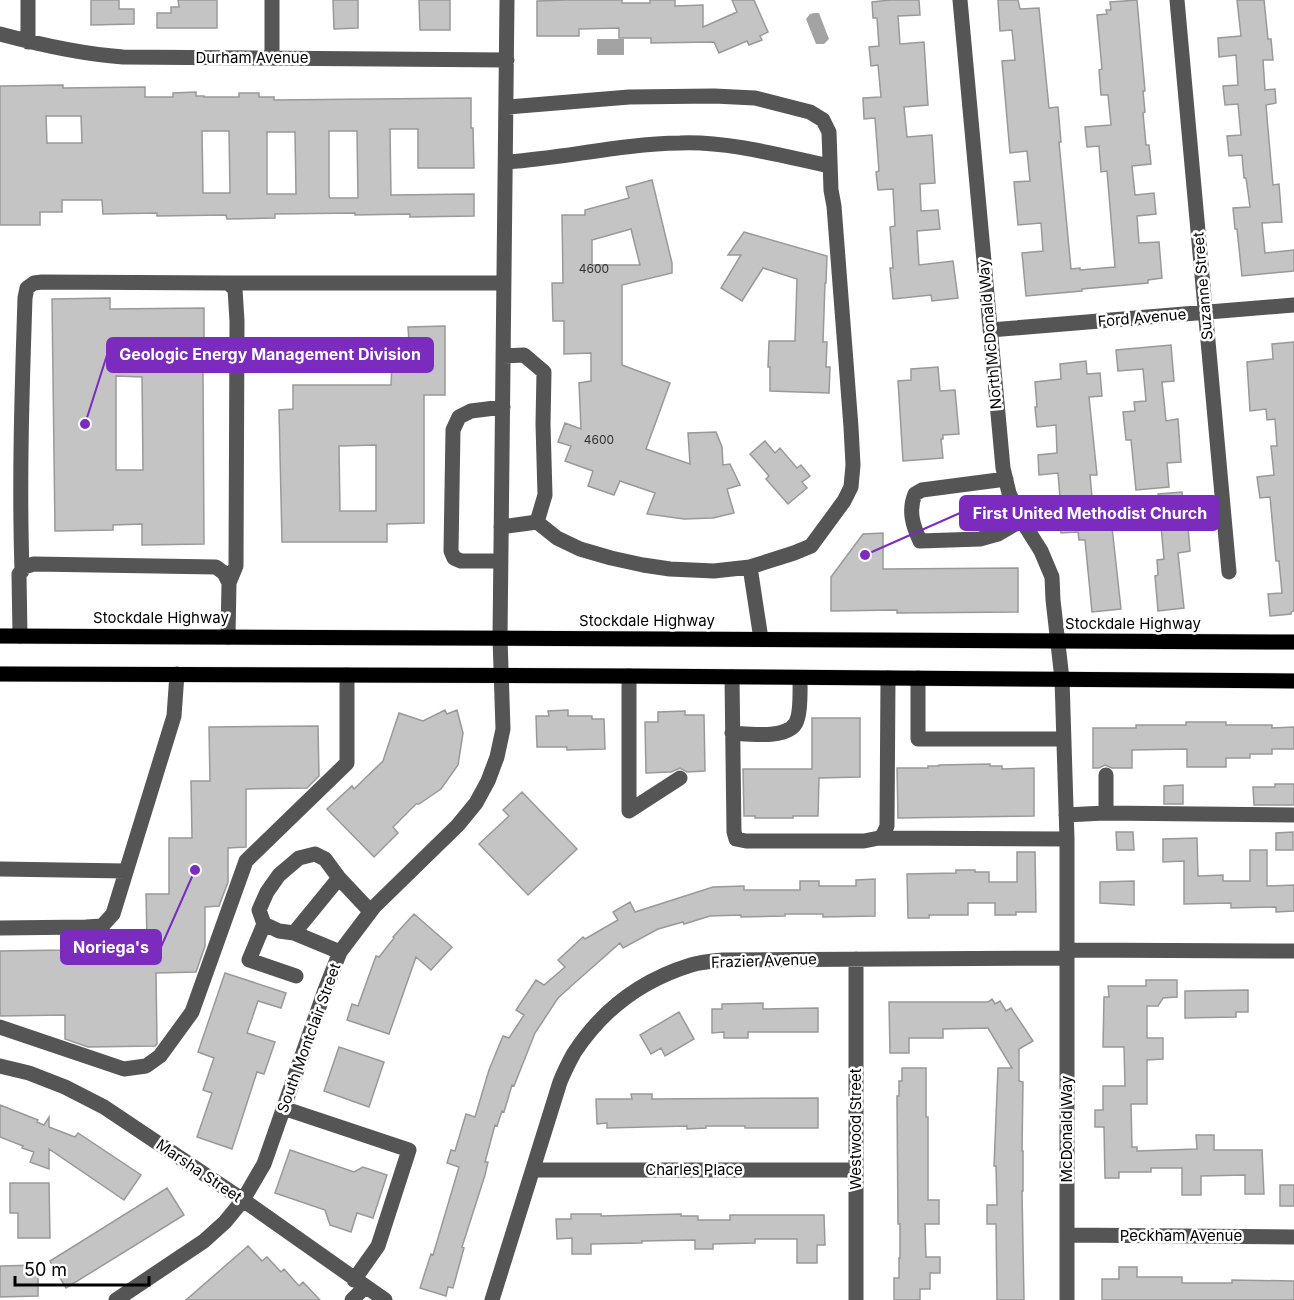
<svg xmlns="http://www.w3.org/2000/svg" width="1294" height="1300" font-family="Inter,sans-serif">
  <rect width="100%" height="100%" fill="#fff"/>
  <path fill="#a3a3a3" d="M814,13H819L829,39L824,44H816L806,19L810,14Z
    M597,39H624V55H597Z"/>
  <path fill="#c4c4c4" stroke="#999" stroke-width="1.5" fill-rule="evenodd" d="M91,0H119V9H134V24L91,25Z
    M178,0H217V28H157V13H171V7H179Z
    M333,0H358V28L334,29Z
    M419,0H450V30H420Z
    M567,0H622V3H650V0H675V6L703,5V27L737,12L732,0H754L768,32L760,36L762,40L749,45L747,41L719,53L714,42L651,43V38H619V28L579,29V36H537V1Z
    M890,0H919L920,15L898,16L900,44L924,42L928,105L904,107L907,137L932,135L935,183L920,184L921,211L938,210L940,229L917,231L919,265L953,261L958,298L932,301L931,295L893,299L890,268H893L890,227L895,226L893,189L878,190L876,172L879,171L875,118L864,119L863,98L881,97L878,65L871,66L869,47L879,46L877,18H873L872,2Z
    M998,0H1018L1020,9L1039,8L1049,108L1058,107L1061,142H1059L1071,269L1080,268V270L1115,267L1107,171L1101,172L1099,146L1087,147L1085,127L1111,125L1108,95H1101L1099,70L1102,69L1097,15L1107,14L1106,10H1111L1110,2L1137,0L1145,91H1143L1145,112L1143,113L1146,145H1149L1151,164L1132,166L1135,195L1154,193L1156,214L1137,216L1139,243L1159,242L1162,278L1148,280V283L1082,289V291L1026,296L1022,253L1043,251L1041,223L1018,225L1014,182L1030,181L1027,151L1010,153L1002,61L1015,60L1012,30L1000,31Z
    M1237,0H1264L1268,39H1271L1273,60H1263L1265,90L1275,89L1276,103L1266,105L1268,129L1273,185L1279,184L1282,222L1262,223L1265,253L1294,250V271L1242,276L1237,229H1235L1233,208L1250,207L1246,178H1244L1242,155L1229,156L1227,136L1241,135L1238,104L1225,105L1223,86L1238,85L1236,55L1219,57L1218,38L1241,36Z
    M63,85V88L145,87V97H173V93L196,92V96H204V97H239V93H259V97H274V100L471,98V128H473L474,168H418V129H390L391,195L474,194V216L410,217V214L355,215V213L275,214V218L227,219L226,215L157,216V213L103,214L102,200H62V212H40V225H0V86ZM46,116H81L82,143H47ZM202,131H229L230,193H203ZM329,131H357L358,198H330L329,196ZM267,132H295L296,194H267Z
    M652,180L672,263V273L622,285V365L670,383L646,449L690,464L688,433L716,432L722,447L723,465L730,464L740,485L727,489L734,513L713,518L684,519L647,514L655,493L620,481L614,495L588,486L593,471L565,461L571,446L558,442L565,423L581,429L579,383L591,381V353L564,354V321H553L552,283H563L562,215H585V210L629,198L626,187ZM631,229L640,265H592V240Z
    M744,232L827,256L826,283H825L823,342H827L826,367H830L829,393L770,391V367H768L769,341H795L797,279L763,268L742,301L721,288L741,255H728Z
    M110,298V309L204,308V372H203L204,544L142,545V524L113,525V530L55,531L52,299ZM116,376L142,377L143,470H116Z
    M445,326V395H424V523L387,524V542H282L279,410L293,409V385H391L393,341L409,342L408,327ZM376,445V511H340L339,446Z
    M1294,342V611L1291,612V614L1270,616L1268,594L1282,593L1279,561H1276L1270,497L1260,498L1257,477L1274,475L1271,446H1277L1275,419L1267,420L1266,409L1250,411L1247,362L1273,359L1272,344Z
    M1171,345L1174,381L1162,382L1166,421L1178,419L1181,462L1167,463L1169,487L1136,490L1131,440H1126L1123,412L1135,411L1134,402L1146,401L1143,369L1118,371L1116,350Z
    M1086,361L1087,374L1100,373L1102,396L1089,397L1097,475H1090L1093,508L1103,507L1104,509H1110L1121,609L1092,612L1085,540H1079L1078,532L1061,533L1059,511L1061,510L1058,473L1039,475L1038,455L1057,453L1056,425L1037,427L1035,407H1037L1035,382L1061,379L1060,364Z
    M938,367L940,391L955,390L959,434L943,435V439H941L943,458L903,461L898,381L911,380V369Z
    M765,441L775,453L780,448L797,468L801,465L810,476L802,482L807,488L788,504L766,479L769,476L750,454Z
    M1182,492L1185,527L1188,526L1190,551L1178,553L1184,608L1158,611L1155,576L1158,575L1157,560L1164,559L1158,494Z
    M883,533V569L1018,568V612L897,613V610L831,611V577L863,534Z
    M445,710L447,714L457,710L463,733L458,765L441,789L419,804H416L393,827L398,833L374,857L327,809L352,786L354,789L383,761L399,713L423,721Z
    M568,710V716H592V719H604L605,749L567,750V747H537L536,716H549L548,711Z
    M685,711V715H704L705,771L687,772L680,768L671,772L646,773L645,722H658V712Z
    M812,718H860V777L819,778L818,816H793V818H755V816H744L743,769H812Z
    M1186,722H1226V725H1272V728L1294,727V749H1272V754H1250V758H1226V767H1187V749L1132,750V768H1112L1105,765L1099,768H1093V728H1136V725H1186Z
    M318,726L319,776L307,788L246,789V847L228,848V882L219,906L205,907V946L196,972L156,973L157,1044L155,1046L88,1047L65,1039V1015L0,1016V951L64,950V940L147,939L146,894H169V838H192L191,781H210L209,727Z
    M990,764V766H1002V769L1034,768V816L898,818L897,768H928V766H939V765Z
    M1275,784H1294V805H1254L1253,787H1275Z
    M1183,785V804H1164V786Z
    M522,792L577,849L528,895L479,844L509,816L503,810Z
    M1116,832H1133L1134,850H1117Z
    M1293,832V850H1276V833Z
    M1197,838L1198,876L1223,875V881H1250V850H1267V886L1294,885V911L1276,912V907L1231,908V903L1184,904V861L1163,862V839Z
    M1017,852H1035L1036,912H1016V915H995V903H968V915H929V918H908L907,874L956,873V870H975V872H989V882H1017Z
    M875,879V916L823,917V914H785V916L741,917V915L710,916L684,924L683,922L658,929L623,948L620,943L578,980L558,998L541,1024L535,1033L514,1086L512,1085L504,1112L502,1111L497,1126L495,1125L485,1162H488L485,1175L462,1247L464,1248L453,1288L448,1287L446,1296L420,1288L431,1254L433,1255L459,1167L447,1163L451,1150L455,1151L466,1114L475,1117L489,1070L503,1036L509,1038L524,1015L516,1010L536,980L544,985L565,967L558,960L583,937L585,939L618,920L613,912L630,902L635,912L713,887L744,886V890H800V881H819V886H856V880Z
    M1134,881V905L1100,903V882Z
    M414,914L452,947L431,970L416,957L389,1034L347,1020L352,1004L358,1006L376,956L379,957L394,938L393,937Z
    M225,973L286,993L281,1008L258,1001L247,1033L275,1042L264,1074L257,1072L232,1149L197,1137L212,1093L203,1090L214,1058L198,1052Z
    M1146,980H1177V997L1163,998L1158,1006H1147V1038H1163V1059L1147,1060V1104H1131L1132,1147H1137V1151L1197,1149L1196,1135H1214V1150H1262L1264,1194H1245V1175L1201,1176V1195H1182V1168H1151V1172H1119V1178H1105L1104,1127H1095V1110H1103V1086H1125L1124,1047H1103L1104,997H1109L1108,986H1146Z
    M1248,990V1012H1236V1017L1185,1018V991Z
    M992,999L995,1004L1000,1001L1006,1011L1011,1008L1033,1041L1019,1049V1081L1023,1082L1022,1151H1023V1191H1022L1024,1300H997L996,1224H987V1205H997L996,1166H994L998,1068H1012L988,1028L943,1029V1038H909V1053H890L889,1002H988Z
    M763,1003V1009L818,1008V1032H748V1038H724V1032L712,1033V1009H722V1004Z
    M679,1012L694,1039L665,1056L661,1048L651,1054L640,1035Z
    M339,1047L384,1062L369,1107L324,1091Z
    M902,1068H926V1117H928V1200H939V1224H925L926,1257H940V1273H930V1289H920V1300H894V1278H899V1258H900V1224H898L897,1096H899V1081H902Z
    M631,1094H652V1099L818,1098V1128H745V1126H706V1128L687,1129V1126L607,1128V1123L597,1124L596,1099H632Z
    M0,1105L38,1120L37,1122L44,1125L49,1117V1127L75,1137L78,1133L141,1175L124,1200L49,1149V1169L30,1162L34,1152L22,1148L23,1146L0,1137Z
    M290,1150L354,1172L363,1167L387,1175L373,1218L357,1213L351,1232L330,1225L325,1210L275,1193Z
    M10,1183H49L50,1238H18V1213H10Z
    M1280,1185H1294V1206H1280Z
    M167,1188L184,1215L66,1288L50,1261Z
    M571,1214H601V1216L681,1214V1216H698V1220H730V1215H824L825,1245H817V1263H797V1239H755V1243L713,1244V1249H695V1240L642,1241V1243L591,1244V1254H572V1238L557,1239L556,1219H571Z
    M248,1246L262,1261L267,1257L281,1272L284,1269L299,1286L303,1282L320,1300H186Z
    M38,1265V1296L0,1297V1266Z
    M1119,1267H1137V1277H1182V1283H1232V1280L1294,1281V1300H1102V1279H1119Z"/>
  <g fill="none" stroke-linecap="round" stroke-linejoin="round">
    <defs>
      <path id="major" d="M0,636L1294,642
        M0,674L629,676L1294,681"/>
    </defs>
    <use href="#major" stroke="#dbdbdb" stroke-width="16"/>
    <path stroke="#555" stroke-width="15" d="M960,0L1003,468L1009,493L1019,516L1041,551L1052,577L1053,600L1062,679L1067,839V1300
      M1177,0L1229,572
      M0,34C41,45 81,54 123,57L507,60
      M28,42V0
      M272,58V0
      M507,107L629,97L714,96L755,98L810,112L823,120L829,132L831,190L834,206L851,427L853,465L851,487L844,501L811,546L794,553L750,567L714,571L670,569L643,565L611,558L580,549L557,538L537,522
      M506,162C564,158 621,144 680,143C729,141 782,156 830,166
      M228,283H504
      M990,330L1294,305
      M1006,479L922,490L915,494C908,511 913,526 920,541L980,539L998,534L1022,520
      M501,527L537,522L545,495L543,424L544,372L524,355L503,356
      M501,561H461L454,558L451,551L453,430L459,417L471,411L503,407
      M750,567L761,639
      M22,571C19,480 22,389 25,298L27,288L34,283L42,282L228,283L235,289L237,321L236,566L229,583
      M20,636L19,574L24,567L34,564L216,567L224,573L229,583L228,637
      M629,676V811L680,778
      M732,677L734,832L736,839L746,841H864L879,838L883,835L887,826L888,678
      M918,678V739H1064
      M732,733C749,734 791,740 797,720C801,710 800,689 800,678
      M1106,775V813
      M1066,815L1104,813L1294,815
      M879,838L1067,839
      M0,869L126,871
      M339,878L294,933L340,952
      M264,924L249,960L296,976
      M0,928L86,927L102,926L113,914L174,716L177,674
      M294,933L279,931L264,924L259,910L267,892L279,875L299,858L315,854L325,859L339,878L370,911
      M1067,950L1294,951
      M856,959V1300
      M0,1027L124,1069L146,1066L160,1056L192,1012L246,861L347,763V675
      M0,1066L29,1073L65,1087L104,1107L243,1200L385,1300
      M283,1108L409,1150L378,1246L354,1280
      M533,1170H856
      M1067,1235L1294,1237
      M116,1300L204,1241L225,1222L243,1200L264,1164L325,990L340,952L374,907L458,825L476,803L488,781L497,757L503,729L500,638L507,0
      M352,1300L365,1287
      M492,1300L560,1082C564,1072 569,1062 574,1053C602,1010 642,980 691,965C701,962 712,961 723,960L1067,958"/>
    <use href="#major" stroke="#000" stroke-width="15"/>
  </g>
  <g text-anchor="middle" stroke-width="5" stroke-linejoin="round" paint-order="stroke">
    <g font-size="12" fill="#313131">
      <text x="594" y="273">4600</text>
      <text x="599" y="444">4600</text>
    </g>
    <g font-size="15" fill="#000" stroke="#fff">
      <text x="252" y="63">Durham Avenue</text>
      <text transform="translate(1203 286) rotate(-95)" y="5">Suzanne Street</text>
      <text transform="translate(1142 318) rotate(-5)" y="5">Ford Avenue</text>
      <text transform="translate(990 334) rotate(-95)" y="5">North McDonald Way</text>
      <text x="161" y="623">Stockdale Highway</text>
      <text x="647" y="626">Stockdale Highway</text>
      <text x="1133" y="629">Stockdale Highway</text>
      <text transform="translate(764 961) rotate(-2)" y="5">Frazier Avenue</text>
      <text transform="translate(309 1038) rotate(-70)" y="5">South Montclair Street</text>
      <text transform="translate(856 1129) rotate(-90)" y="5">Westwood Street</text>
      <text transform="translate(1067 1129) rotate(-90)" y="5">McDonald Way</text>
      <text x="694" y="1175">Charles Place</text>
      <text transform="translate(199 1171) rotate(34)" y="5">Marsha Street</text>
      <text x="1181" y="1241">Peckham Avenue</text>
    </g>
  </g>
  <path fill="none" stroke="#7b2cbf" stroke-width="2" d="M85 424L107 355M865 555L960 513M195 870L161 947"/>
  <g fill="#7b2cbf" stroke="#fff" stroke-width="2">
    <circle cx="85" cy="424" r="6"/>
    <circle cx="865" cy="555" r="6"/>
    <circle cx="195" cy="870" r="6"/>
  </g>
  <g fill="#7b2cbf" stroke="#7b2cbf" stroke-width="2">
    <rect x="107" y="338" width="326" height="34" rx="6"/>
    <rect x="960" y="496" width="259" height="34" rx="6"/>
    <rect x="61" y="930" width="100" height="34" rx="6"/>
  </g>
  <g font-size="16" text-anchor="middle" font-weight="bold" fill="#fff">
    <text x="270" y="360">Geologic Energy Management Division</text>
    <text x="1090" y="519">First United Methodist Church</text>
    <text x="111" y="953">Noriega's</text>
  </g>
  <path d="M15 1276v9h134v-9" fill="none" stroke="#000000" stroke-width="3"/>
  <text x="24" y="1276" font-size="18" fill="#000000" stroke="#ffffff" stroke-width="4.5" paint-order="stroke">50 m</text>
</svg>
